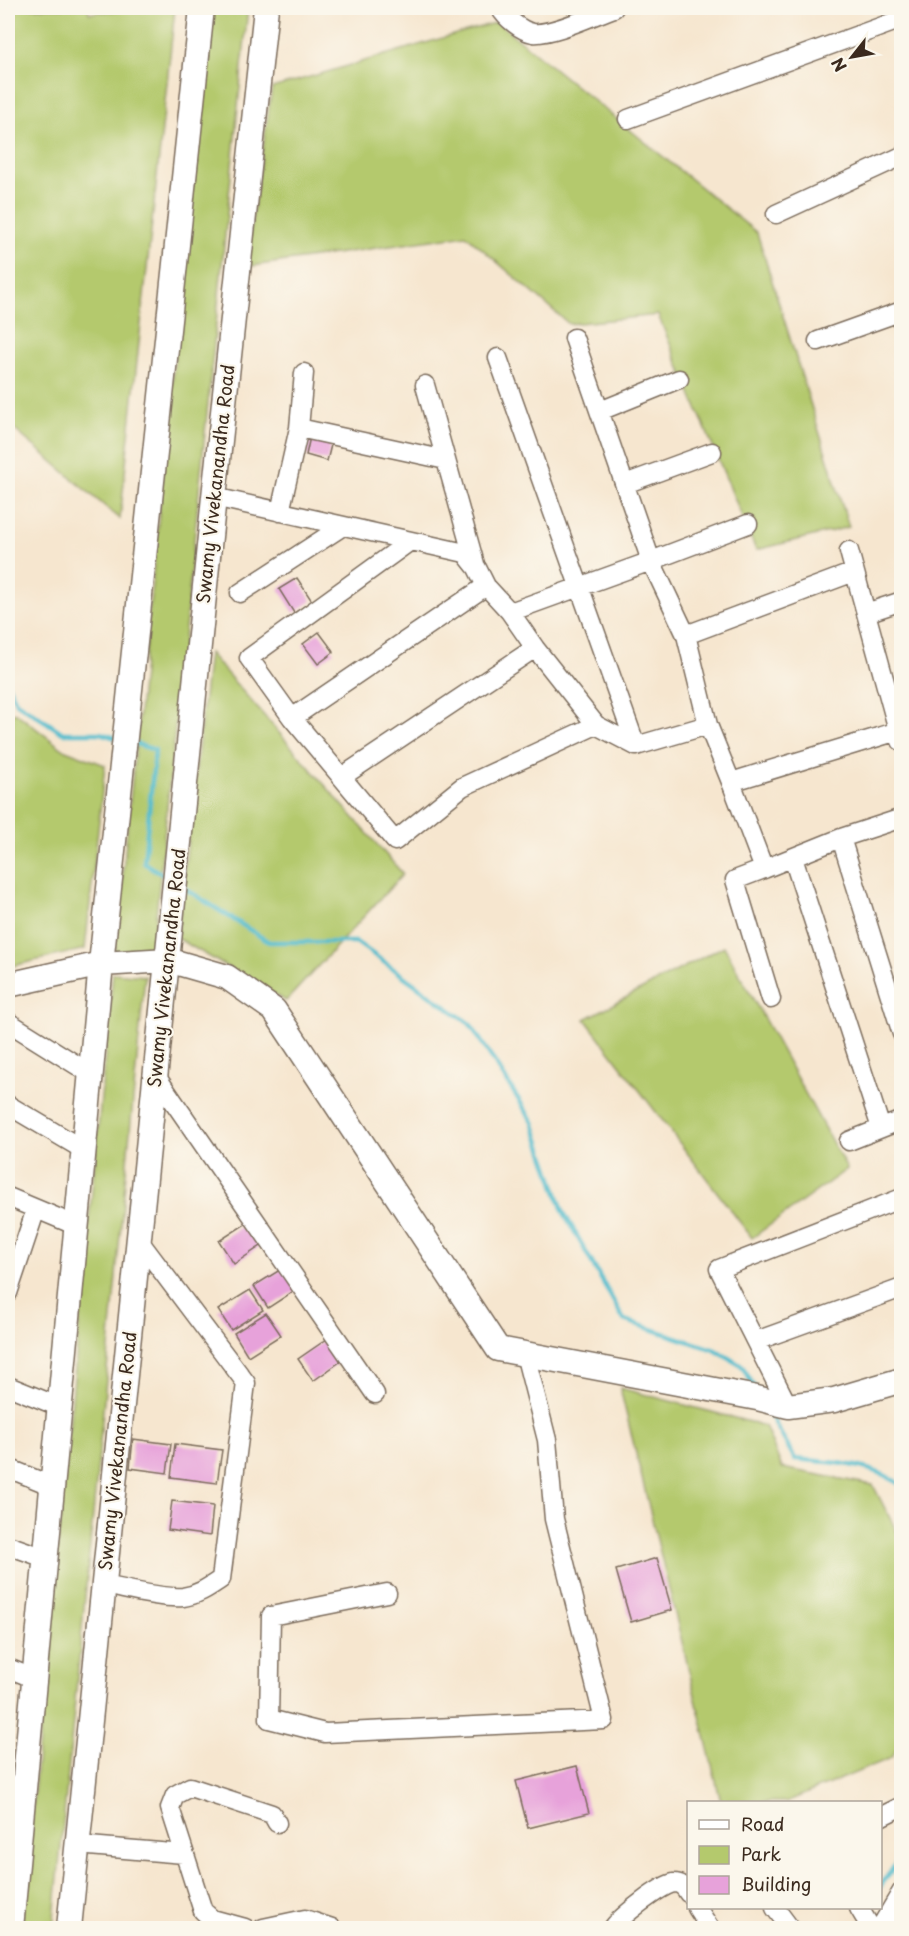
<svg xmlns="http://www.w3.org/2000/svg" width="909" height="1936" font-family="'Playpen Sans',sans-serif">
  <rect width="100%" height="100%" fill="#fbf7ec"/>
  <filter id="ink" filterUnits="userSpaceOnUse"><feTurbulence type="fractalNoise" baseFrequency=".0167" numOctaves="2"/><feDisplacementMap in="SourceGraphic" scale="12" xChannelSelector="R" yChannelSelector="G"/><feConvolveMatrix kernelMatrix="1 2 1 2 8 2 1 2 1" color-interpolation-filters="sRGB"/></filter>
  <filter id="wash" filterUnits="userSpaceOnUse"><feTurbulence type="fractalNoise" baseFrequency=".008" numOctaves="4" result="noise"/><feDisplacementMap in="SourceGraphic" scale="24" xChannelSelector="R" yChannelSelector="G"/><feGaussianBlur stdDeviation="1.35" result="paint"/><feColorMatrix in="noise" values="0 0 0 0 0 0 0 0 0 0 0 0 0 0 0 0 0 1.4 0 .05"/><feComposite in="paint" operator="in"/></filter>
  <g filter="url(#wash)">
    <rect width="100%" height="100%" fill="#f6e6cf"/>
    <path fill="#b4c96d" stroke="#787a46" stroke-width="1.5" d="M8,8H88L89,13L149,8H175L120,519L8,424Z
      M210,8H248L152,955L115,951Z
      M497,22L757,233L849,527L756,550L658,315L569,324L466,235L245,267L272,88Z
      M209,653L403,874L286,1001L177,938Z
      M8,712L16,713L63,749L105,765L85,949L8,967Z
      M724,946L847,1169L752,1238L585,1019Z
      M113,973L145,976L53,1928H21Z
      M620,1388L765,1426L782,1468L873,1485L901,1540V1744L891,1758L786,1802H721Z"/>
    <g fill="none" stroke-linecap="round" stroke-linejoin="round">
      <path stroke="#50bbcc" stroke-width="4.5" d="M8,685L16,702L63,733H100L116,738
        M133,743L155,750L144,863L167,877
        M181,886L269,942H356L470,1024L533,1122L563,1211L624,1320L715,1350L742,1366L756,1390
        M768,1411L795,1459C832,1463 871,1462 902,1486
        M880,1887L902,1855
        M854,1928L857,1924"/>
    </g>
    <g id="blocks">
      <path fill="#e7a2da" d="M311,432L333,437L327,461L306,455Z
        M297,578L312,601L294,613L279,589Z
        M319,632L334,652L318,664L303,644Z
        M250,1221L264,1244L234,1264L219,1241Z
        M283,1268L297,1289L268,1308L254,1286Z
        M250,1290L263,1310L231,1330L218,1310Z
        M266,1313L281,1335L248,1356L234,1333Z
        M330,1337L344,1359L313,1381L298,1359Z
        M133,1439L171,1444L167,1473L130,1468Z
        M175,1444L222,1450L217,1483L171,1477Z
        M172,1501L213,1506L210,1536L168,1530Z
        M657,1558L672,1610L631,1622L616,1570Z
        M577,1766L589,1813L528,1828L516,1781Z"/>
    </g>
  </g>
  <g filter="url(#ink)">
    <use href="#blocks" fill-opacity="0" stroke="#7c6c5c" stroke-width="1.5"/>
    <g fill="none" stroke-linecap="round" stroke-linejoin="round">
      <defs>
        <path id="street" d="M500,8C506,18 521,31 533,33C552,35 594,15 614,8
          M628,119L902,19
          M776,214L902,156
          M818,341L902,311
          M498,358L636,746
          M425,385L475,564
          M600,411L679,379
          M299,428L304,373
          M625,484L712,452
          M214,497L465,553L477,568L486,586L510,612L535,648L596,725L636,746L708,725L686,635L651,561L574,338
          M280,512L299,428L446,460
          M409,542L249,658L292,718L395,841L462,787L596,725
          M849,551L901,741
          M240,593L343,526
          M510,612L651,561L748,524
          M866,613L902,601
          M686,635L854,572
          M292,718L486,586
          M708,725L731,782L898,731
          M343,776L535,648
          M731,782L764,869L841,838L902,818
          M841,838L902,1034
          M793,858L881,1128
          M764,869L735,880L771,999
          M8,1022L91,1074
          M156,1076L375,1394
          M8,1105L84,1150
          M849,1141L902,1120
          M8,1197L77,1226
          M8,1293L36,1209
          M756,1341L902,1288
          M8,1386L60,1407
          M788,1406L719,1269L902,1198
          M8,1468L52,1486
          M8,1545L45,1558
          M104,1585C126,1589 162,1599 183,1597C198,1595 209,1587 221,1579L246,1383L140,1242
          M387,1593L271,1616L269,1719L325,1733L604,1720L554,1519L547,1440L525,1354
          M8,1668L35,1679
          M880,1817L902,1806
          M77,1845L184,1854
          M697,1908L710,1928
          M775,1908L790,1928
          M859,1908L871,1928
          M245,1928L212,1919L203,1911L170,1808L175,1795L190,1787L272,1814L277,1823
          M263,1928L305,1919L332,1928
          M613,1928C620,1917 661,1885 674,1883C681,1883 685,1887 688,1893
          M880,1928L902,1891"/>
        <path id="secondary" d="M8,985L101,964L168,960L227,977L274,1010L498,1349L757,1398L788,1406L834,1400L902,1380
          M11,1928L101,964L202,8
          M69,1928L214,497L266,8"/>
      </defs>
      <use href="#street" stroke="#7c6c5c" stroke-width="21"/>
      <use href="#secondary" stroke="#7c6c5c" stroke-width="27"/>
      <use href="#street" stroke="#fff" stroke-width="18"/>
      <use href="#secondary" stroke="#fff" stroke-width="24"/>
    </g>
  </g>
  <g text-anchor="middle" stroke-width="4.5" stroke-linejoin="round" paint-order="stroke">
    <g font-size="18" fill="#3b2a1e" stroke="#fbf7ec">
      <text transform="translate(216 484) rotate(-84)" y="6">Swamy Vivekanandha Road</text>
      <text transform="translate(167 968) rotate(-84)" y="6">Swamy Vivekanandha Road</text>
      <text transform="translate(118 1451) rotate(-84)" y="6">Swamy Vivekanandha Road</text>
    </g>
  </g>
  <rect width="909" height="1936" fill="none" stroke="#fbf7ec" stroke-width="30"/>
  <rect x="687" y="1801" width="195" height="108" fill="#fbf7ec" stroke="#aea59a" stroke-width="1.5"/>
  <rect x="699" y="1820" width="30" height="9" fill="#ffffff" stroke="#aea59a" stroke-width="1.5"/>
  <text x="741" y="1831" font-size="18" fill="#3b2a1e">Road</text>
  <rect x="699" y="1846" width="30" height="18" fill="#b4c96d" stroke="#aea59a" stroke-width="1.5"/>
  <text x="741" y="1861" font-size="18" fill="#3b2a1e">Park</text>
  <rect x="699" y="1876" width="30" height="18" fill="#e7a2da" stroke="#aea59a" stroke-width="1.5"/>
  <text x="741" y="1891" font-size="18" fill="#3b2a1e">Building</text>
  <g transform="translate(852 57) rotate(239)" stroke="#fbf7ec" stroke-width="4.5" paint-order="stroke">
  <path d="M0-4.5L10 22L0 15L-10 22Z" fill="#3b2a1e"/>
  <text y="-9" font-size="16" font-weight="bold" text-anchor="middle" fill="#3b2a1e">N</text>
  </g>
</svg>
